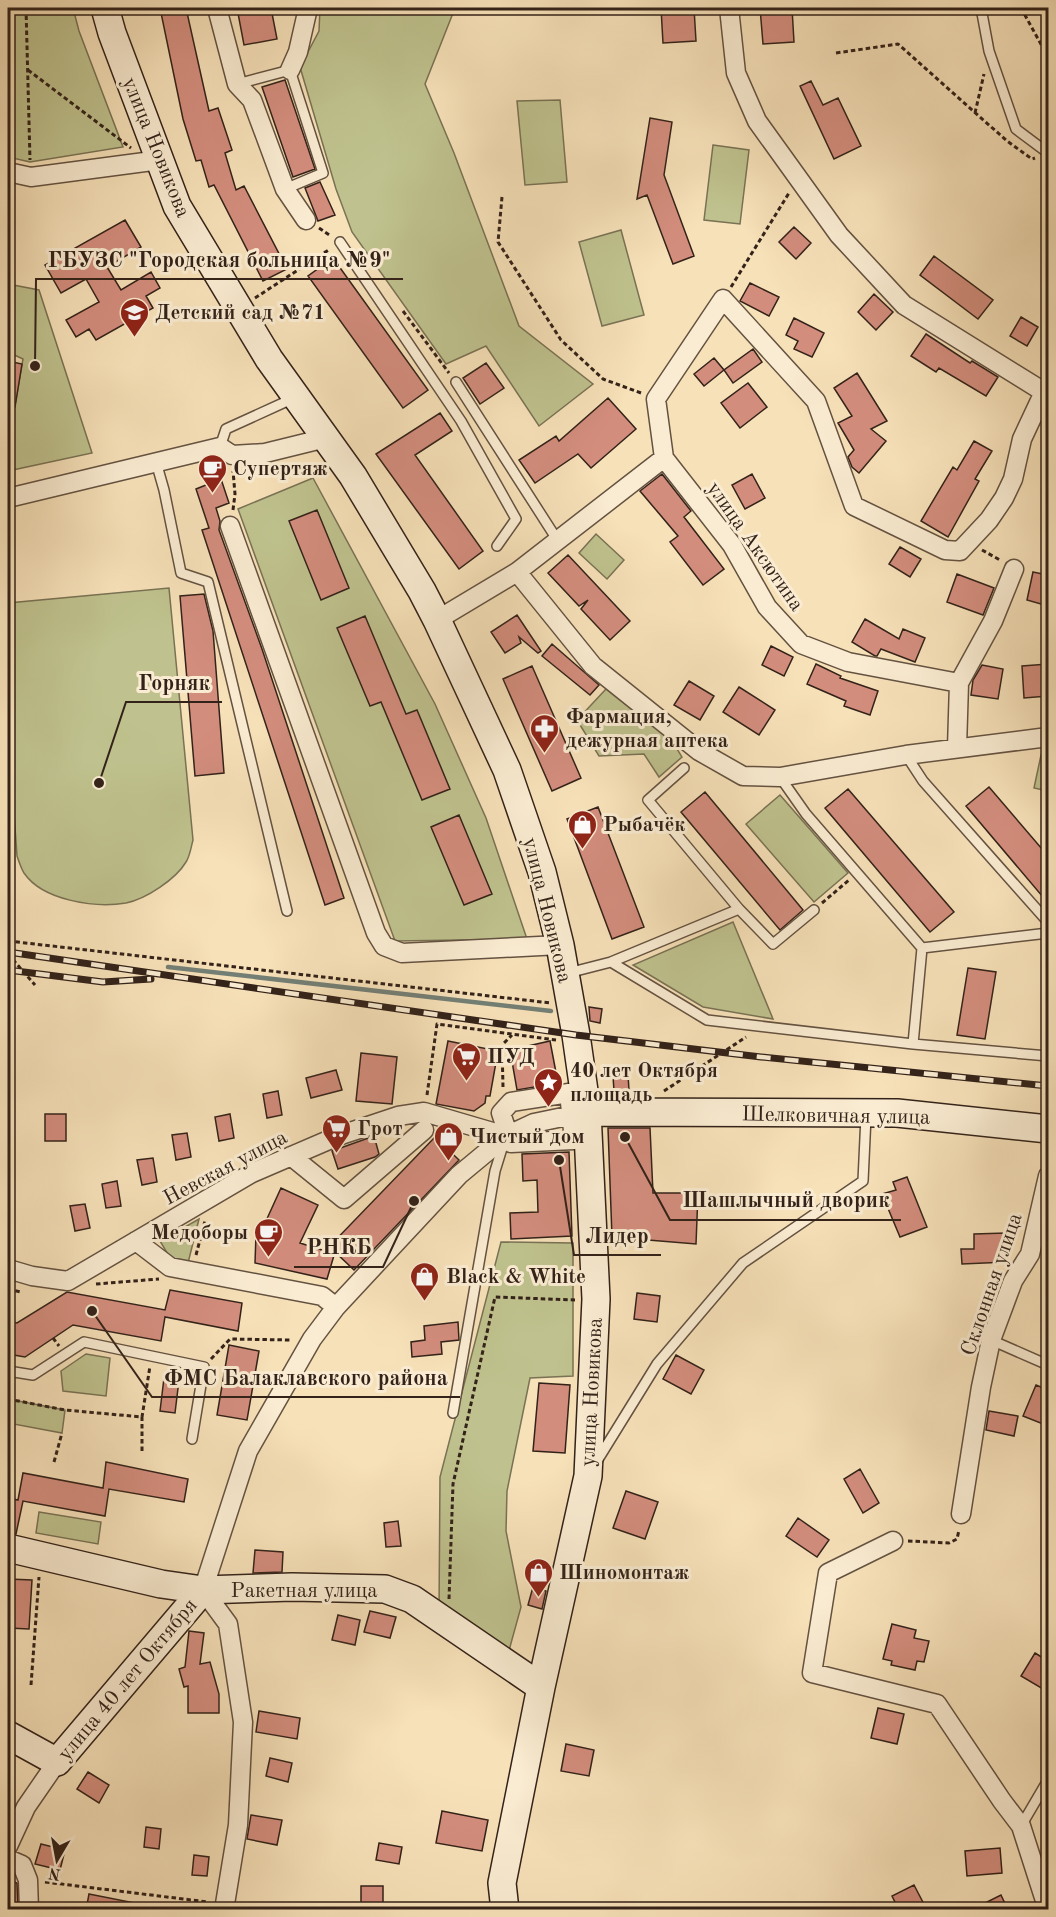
<svg xmlns="http://www.w3.org/2000/svg" width="1056" height="1917" font-family="'Old Standard TT',serif">
  <rect width="100%" height="100%" fill="#f7e1b9"/>
  <filter id="stains"><feTurbulence type="fractalNoise" baseFrequency=".00333" numOctaves="4"/><feColorMatrix values="0 0 0 0 .2 0 0 0 0 .09 0 0 0 0 .02 0 0 0 .5 -.17"/></filter>
  <radialGradient id="worn" r=".72"><stop offset=".6" stop-color="#630" stop-opacity="0"/><stop offset="1" stop-color="#630" stop-opacity=".3"/></radialGradient>
  <path fill="#bfc28e" stroke="#797254" stroke-width="1.5" d="M8,8H73L79,31L123,147L30,162L8,157Z
    M320,8H455L425,84L454,153L519,326L593,384L539,426L486,346L446,364L352,232L336,189L300,67L319,31Z
    M560,100L567,182L525,185L517,101Z
    M713,145L749,150L740,224L704,220Z
    M621,230L644,315L602,326L579,242Z
    M8,284L39,290L92,453L8,471V435L10,434L23,359L8,352Z
    M313,478L435,704L486,818L527,939L395,941L238,509Z
    M596,534L624,560L607,579L579,553Z
    M169,588L193,840C191,847 190,856 186,862C176,879 146,899 126,903C96,908 43,901 24,873C21,868 19,862 17,856L8,726V603Z
    M606,689L671,739L682,757L659,777L644,754L599,756L577,720Z
    M1041,755L1048,757V791L1034,788Z
    M780,795L848,873L814,902L746,824Z
    M733,922L773,1019L703,1007L633,965Z
    M199,1219L188,1263H173L160,1241Z
    M501,1242L573,1243V1376L530,1378L507,1491L506,1531L521,1607L508,1654L439,1613L440,1477Z
    M86,1354L110,1358L106,1396L63,1391L61,1371Z
    M8,1399L65,1410L62,1433L8,1423Z
    M39,1512L101,1522L98,1544L36,1533Z"/>
  <g fill="none" stroke-linecap="round" stroke-linejoin="round">
    <path stroke="#737f75" stroke-width="4.5" d="M168,967L551,1011"/>
  </g>
  <path fill="#d38d7d" stroke="#332219" stroke-width="1.5" d="M160,8H186L209,111L218,108L232,150L225,153L236,190L244,186L287,269L263,281L214,185L209,187L201,160L196,161L183,119Z
    M237,8H271L277,39L244,45Z
    M661,8H694L696,41L663,43Z
    M760,8H792L794,42L763,44Z
    M285,80L315,169L293,177L262,87Z
    M811,81L823,105L838,98L861,146L834,159L800,86Z
    M650,118L672,122L664,175L694,256L673,264L647,195L637,199Z
    M320,182L335,215L318,221L305,188Z
    M125,220L141,247L107,267L121,290L151,272L160,288L146,296L153,308L96,340L89,329L76,337L66,320L99,302L86,279L61,293L45,265Z
    M794,227L811,243L796,259L779,242Z
    M934,256L993,300L978,319L920,275Z
    M333,258L428,390L403,408L308,276Z
    M750,283L779,297L769,316L740,301Z
    M874,294L893,312L876,330L858,312Z
    M1021,317L1038,327L1027,346L1010,336Z
    M794,318L824,333L812,357L794,349L798,341L786,335Z
    M926,334L970,363L972,361L998,377L986,396L939,368L936,372L911,356Z
    M753,349L762,362L733,383L724,370Z
    M714,358L724,370L704,386L694,374Z
    M8,361L22,364L15,407L8,406Z
    M486,363L504,388L480,404L463,378Z
    M857,373L887,421L871,429L886,441L859,473L852,467L848,457L854,450L838,423L852,416L834,388Z
    M748,383L767,407L740,428L721,403Z
    M608,398L636,429L591,468L578,454L535,483L519,460L556,436L559,441Z
    M440,413L452,431L415,455L483,551L459,569L376,454Z
    M974,441L992,451L975,479L979,481L948,537L921,521L953,467L957,470Z
    M662,474L691,511L684,517L724,569L703,585L670,542L678,536L640,491Z
    M752,474L765,498L745,509L732,485Z
    M221,479L229,503L216,508L220,521L219,530L262,649L344,898L325,905L202,530L209,528L196,489Z
    M317,510L349,588L321,600L289,521Z
    M900,547L921,559L910,577L889,564Z
    M568,555L630,621L610,640L581,609L588,600L579,606L548,573Z
    M1033,572L1048,575V606L1027,600Z
    M957,574L994,588L983,615L947,602Z
    M204,594L213,631L224,773L195,776L180,596Z
    M517,615L541,651L538,653L519,637L521,643L505,653L491,632Z
    M365,616L406,714L417,710L450,789L422,800L381,702L370,706L337,628Z
    M865,619L899,639L903,629L925,638L915,662L881,649L877,656H875L852,642Z
    M552,644L599,685L590,695L542,656Z
    M771,646L793,657L784,676L762,665Z
    M816,664L841,676L840,678L878,691L870,715L844,706L846,701L807,684Z
    M1048,664V696L1024,698L1022,666Z
    M982,665L1003,669L998,699L971,695L973,680Z
    M532,666L581,778L552,791L503,679Z
    M689,681L714,696L700,720L674,705Z
    M739,687L775,710L759,735L723,712Z
    M989,787L1048,856V903L966,806Z
    M848,789L954,912L930,932L825,808Z
    M705,792L803,910L780,930L681,812Z
    M598,807L644,927L612,939L567,819Z
    M459,815L492,894L464,905L431,827Z
    M968,968L996,972L985,1039L957,1035Z
    M589,1007L602,1009L600,1023L590,1021Z
    M448,1041L498,1051L490,1096H486L485,1103L474,1111L436,1104Z
    M550,1041L558,1083L517,1090L510,1050Z
    M361,1053L397,1057L392,1104L356,1101Z
    M336,1070L342,1090L311,1098L306,1078Z
    M628,1075L629,1090L614,1091L613,1076Z
    M278,1091L282,1115L267,1118L263,1094Z
    M45,1114H66V1141H45Z
    M230,1114L234,1138L219,1141L215,1117Z
    M608,1128H650L653,1193H698L696,1244L612,1237Z
    M187,1133L191,1157L176,1160L172,1135Z
    M374,1136L379,1154L375,1157L338,1169L332,1151Z
    M435,1137L459,1160L354,1270L335,1252L327,1279L255,1263L256,1234H260L281,1188L318,1205L300,1243L325,1251Z
    M569,1152L572,1236L511,1239L510,1213L538,1212L537,1180L523,1181L522,1154Z
    M153,1158L157,1182L142,1185L137,1160Z
    M907,1177L927,1227L900,1237L882,1194L896,1190L893,1182Z
    M117,1181L121,1206L106,1208L102,1184Z
    M85,1204L90,1228L75,1231L70,1206Z
    M1006,1233L1007,1262L962,1264L961,1249H974V1234Z
    M170,1290L242,1303L238,1331L165,1317L161,1341L73,1325L25,1357L8,1354V1321L17,1323L67,1292L165,1310Z
    M637,1293L660,1296L657,1322L634,1319Z
    M458,1322L459,1340L441,1342L442,1354L412,1357L411,1342L425,1340L424,1326Z
    M229,1345L259,1351L247,1420L217,1415Z
    M676,1355L704,1370L691,1394L663,1379Z
    M164,1378L179,1380L175,1413L160,1411Z
    M539,1383L570,1385L565,1453L533,1451Z
    M1036,1385L1048,1390V1426L1023,1416Z
    M989,1411L1018,1416L1014,1436L986,1430Z
    M106,1462L188,1479L184,1502L109,1489L105,1516L23,1501L16,1534L8,1533V1498L18,1500L23,1473L103,1488Z
    M860,1469L879,1503L863,1513L844,1479Z
    M626,1491L658,1502L645,1539L613,1528Z
    M798,1518L829,1540L817,1557L786,1536Z
    M398,1521L401,1546L386,1547L384,1523Z
    M255,1550L283,1552L282,1572L253,1573Z
    M8,1579L32,1580L29,1629L8,1628Z
    M533,1587L546,1591L542,1609L528,1605Z
    M370,1611L396,1617L390,1638L364,1632Z
    M338,1615L360,1620L355,1645L332,1640Z
    M892,1624L916,1630L914,1638L929,1641L924,1662L917,1661L915,1670L891,1665L892,1661L883,1659Z
    M189,1631L204,1633L200,1664L210,1662L219,1694V1713H188V1686L184,1687L179,1669L185,1667Z
    M1035,1653L1048,1661V1680L1043,1689L1021,1676Z
    M878,1708L904,1714L897,1744L871,1738Z
    M259,1711L300,1718L297,1739L256,1732Z
    M566,1744L594,1750L589,1776L561,1771Z
    M270,1758L292,1763L288,1782L266,1776Z
    M88,1772L109,1785L99,1803L77,1789Z
    M442,1811L488,1820L482,1851L436,1843Z
    M251,1815L282,1820L277,1845L247,1839Z
    M146,1827L161,1829L159,1849L144,1847Z
    M379,1843L402,1847L399,1864L376,1860Z
    M41,1844L65,1850L60,1870L35,1864Z
    M1000,1848L1002,1873L967,1876L965,1851Z
    M194,1855L209,1857L207,1876L192,1875Z
    M8,1880L17,1883L18,1906L8,1903Z
    M914,1885L927,1910H899L892,1896Z
    M361,1886H383V1910H361Z
    M89,1894L135,1903V1910H86Z
    M1001,1895L1008,1910H971Z"/>
  <g fill="none" stroke-linecap="round" stroke-linejoin="round">
    <defs>
      <path id="lane" d="M981,8L989,51L1016,129L1048,153
        M237,84L290,70L323,173L285,189
        M340,242L461,421L516,519L497,546
        M456,382L558,541
        M220,447L226,429L294,398
        M156,462L164,490L181,573L208,582L287,911
        M906,755L923,781L1048,922
        M684,768L648,800L739,909L773,944L814,910
        M780,777L806,814L922,948L913,1044
        M922,948L1048,933
        M611,962L707,1020L913,1044L1048,1056
        M568,973L611,962L739,909
        M991,1340L1048,1365
        M8,1371L33,1375L84,1342L204,1367L192,1439
        M453,1413L495,1171L504,1142
        M597,1461L657,1364L743,1263L863,1181L866,1116
        M1021,1826L1048,1780"/>
      <path id="street" d="M217,8L237,84L252,100L285,189L306,220
        M729,8L736,73L757,121L839,235L904,305L1044,392L1048,393
        M290,70L298,52L308,8
        M8,172L31,177L160,160
        M8,498L220,447L232,455L265,453L326,438
        M230,526L376,933L384,946L402,953L560,945
        M517,572L593,666L699,751L743,776L780,777L906,755L1048,737
        M437,620L517,572L664,458
        M959,683L848,662L801,644L767,607L732,545L664,458L656,399L723,299L816,401L854,506L945,550L960,551L989,520L1004,498L1013,479L1022,439L1044,392
        M957,748L959,683L993,621L1014,569
        M569,1093L574,1140L511,1143L501,1113L511,1102Z
        M291,1156L344,1199L424,1130
        M136,1241L170,1267L322,1296L336,1307
        M8,1269L32,1276L68,1281L252,1173L338,1136L398,1116L424,1112L506,1136
        M961,1514L981,1387L991,1340L1013,1281L1030,1254L1048,1176
        M893,1541L828,1573L812,1673L937,1704L1002,1801L1021,1826L1048,1910
        M8,1846L26,1807L57,1762
        M8,1859L22,1865L28,1880L29,1910
        M224,1910L238,1825L243,1722L228,1624L203,1590L248,1451L312,1339L336,1307L459,1175L506,1136L534,1123L587,1112"/>
      <path id="secondary" d="M105,8L112,33L177,206L269,359L353,476L422,591L437,620L507,770L542,872L560,945L576,1035L587,1112L596,1299L588,1476L541,1687L502,1883L505,1910
        M587,1112L897,1113L1048,1129
        M8,1548L161,1584L203,1590L292,1587L385,1589L412,1599L541,1687
        M8,1735L57,1762L203,1590"/>
    </defs>
    <use href="#lane" stroke="#645241" stroke-width="12"/>
    <use href="#street" stroke="#645241" stroke-width="21"/>
    <use href="#secondary" stroke="#332219" stroke-width="30"/>
    <path stroke="#332219" stroke-width="3" stroke-dasharray="4.5 3" stroke-linecap="butt" d="M26,8L30,160
      M1021,8L1048,57
      M836,53L898,44L1007,141L1032,159L1035,158
      M28,70L131,148
      M975,113L984,74
      M502,197L498,242L561,340L603,379L641,393
      M319,228L331,236
      M731,287L789,193
      M255,298L330,249
      M403,311L449,373
      M233,510L235,494L233,471
      M982,550L1000,560
      M822,903L849,880
      M8,941L551,1003
      M8,954L35,985
      M503,1087L502,1045L512,1035
      M664,1091L746,1037
      M427,1095L437,1024L556,1040
      M196,1255L205,1221
      M96,1284L159,1279
      M8,1289L21,1292
      M53,1338L59,1346
      M211,1359L230,1339L292,1340
      M8,1399L65,1410L142,1417L150,1366
      M142,1451V1417
      M54,1462L62,1433
      M908,1541L949,1543L957,1539L959,1530
      M449,1599L453,1484L495,1297L575,1300
      M31,1685L39,1577
      M45,1882L208,1902"/>
    <use href="#lane" stroke="#faecd2" stroke-width="9"/>
    <use href="#street" stroke="#faecd2" stroke-width="18"/>
    <use href="#secondary" stroke="#faecd2" stroke-width="27"/>
    <defs>
      <path id="rail" d="M8,952L576,1035L761,1057L1048,1086
        M8,970L103,982L151,979"/>
    </defs>
    <use href="#rail" stroke="#332219" stroke-width="7"/>
    <use href="#rail" stroke="#faecd2" stroke-width="4.5" stroke-dasharray="14" stroke-linecap="butt"/>
  </g>
  <defs>
    <symbol id="school-pin" viewBox="-11 -11 22 30"><path d="M0 17L-7.5 6A9.5 9.5 0 1 1 7.5 6Z" fill="#8f2418" stroke="#faecd2"/><path d="M0-5L7-2L0 1L-7-2ZM-4 1L0 2.5L4 1V4Q0 6-4 4Z" fill="#fff"/></symbol>
    <symbol id="cafe-pin" viewBox="-11 -11 22 30"><path d="M0 17L-7.5 6A9.5 9.5 0 1 1 7.5 6Z" fill="#8f2418" stroke="#faecd2"/><path d="M-5.5-4.5H6V0H3Q3 3.5 0 3.5H-2.5Q-5.5 3.5-5.5 0ZM3-3.2v2h1.7v-2ZM-6 4.5H4V6H-6Z" fill="#fff"/></symbol>
    <symbol id="pharmacy-pin" viewBox="-11 -11 22 30"><path d="M0 17L-7.5 6A9.5 9.5 0 1 1 7.5 6Z" fill="#8f2418" stroke="#faecd2"/><path d="M-2-6h4v4h4v4h-4v4h-4v-4h-4v-4h4Z" fill="#fff"/></symbol>
    <symbol id="shop-pin" viewBox="-11 -11 22 30"><path d="M0 17L-7.5 6A9.5 9.5 0 1 1 7.5 6Z" fill="#8f2418" stroke="#faecd2"/><path d="M-5-2.5h2.3a2.7 3.5 0 0 1 5.4 0H5L5.5 6h-11ZM-1.5-2.5h3a1.5 2.3 0 0 0-3 0Z" fill="#fff"/></symbol>
    <symbol id="supermarket-pin" viewBox="-11 -11 22 30"><path d="M0 17L-7.5 6A9.5 9.5 0 1 1 7.5 6Z" fill="#8f2418" stroke="#faecd2"/><path d="M-6-5.5h2.5l.6 2H6L4.5 2H-2.5L-4.4-4H-6ZM-1.5 3.2a1.3 1.3 0 1 0 .1 0ZM3 3.2a1.3 1.3 0 1 0 .1 0Z" fill="#fff"/></symbol>
    <symbol id="sight-pin" viewBox="-11 -11 22 30"><path d="M0 17L-7.5 6A9.5 9.5 0 1 1 7.5 6Z" fill="#8f2418" stroke="#faecd2"/><path d="M0-6L1.8-2.2L6-1.7L2.9 1.2L3.7 5.4L0 3.3L-3.7 5.4L-2.9 1.2L-6-1.7L-1.8-2.2Z" fill="#fff"/></symbol>
  </defs>
  <g fill-rule="evenodd">
    <use href="#school-pin" x="118" y="296" width="33" height="45"/>
    <use href="#cafe-pin" x="196" y="452" width="33" height="45"/>
    <use href="#pharmacy-pin" x="528" y="712" width="33" height="45"/>
    <use href="#shop-pin" x="566" y="808" width="33" height="45"/>
    <use href="#supermarket-pin" x="450" y="1040" width="33" height="45"/>
    <use href="#sight-pin" x="532" y="1066" width="33" height="45"/>
    <use href="#supermarket-pin" x="320" y="1112" width="33" height="45"/>
    <use href="#shop-pin" x="432" y="1120" width="33" height="45"/>
    <use href="#cafe-pin" x="252" y="1216" width="33" height="45"/>
    <use href="#shop-pin" x="408" y="1260" width="33" height="45"/>
    <use href="#shop-pin" x="522" y="1556" width="33" height="45"/>
  </g>
  <g text-anchor="middle" stroke-width="6" stroke-linejoin="round" paint-order="stroke">
    <g font-size="21" fill="#332219" stroke="#faecd2">
      <text transform="translate(157 147) rotate(68)" y="7">улица Новикова</text>
      <text transform="translate(756 546) rotate(55)" y="7">улица Аксютина</text>
      <text transform="translate(548 910) rotate(76)" y="7">улица Новикова</text>
      <text transform="translate(836 1115) rotate(1)" y="7">Шелковичная улица</text>
      <text transform="translate(225 1167) rotate(-28)" y="7">Невская улица</text>
      <text transform="translate(991 1284) rotate(-71)" y="7">Склонная улица</text>
      <text transform="translate(591 1392) rotate(-87)" y="7">улица Новикова</text>
      <text x="304" y="1597">Ракетная улица</text>
      <text transform="translate(127 1679) rotate(-50)" y="7">улица 40 лет Октября</text>
    </g>
    <g font-size="21" font-weight="bold" fill="#332219" stroke="#faecd2" text-anchor="start">
      <text x="155" y="319">Детский сад №71</text>
      <text x="233" y="475">Супертяж</text>
      <text x="566" y="723">Фармация,<tspan x="566" dy="24">дежурная аптека</tspan></text>
      <text x="603" y="831">Рыбачёк</text>
      <text x="487" y="1063">ПУД</text>
      <text x="570" y="1077">40 лет Октября<tspan x="570" dy="24">площадь</tspan></text>
      <text x="357" y="1135">Грот</text>
      <text x="469" y="1143">Чистый дом</text>
      <text x="248" y="1239" text-anchor="end">Медоборы</text>
      <text x="446" y="1283">Black &amp; White</text>
      <text x="559" y="1579">Шиномонтаж</text>
    </g>
  </g>
  <path fill="none" stroke="#332219" stroke-width="2" d="M35 366L36 279H403M99 783L126 702H222M625 1137L670 1220H901M559 1160L574 1255H661M414 1201L383 1267H294M92 1311L152 1397H460"/>
  <g fill="#332219" stroke="#faecd2" stroke-width="2">
    <circle cx="35" cy="366" r="6"/>
    <circle cx="99" cy="783" r="6"/>
    <circle cx="625" cy="1137" r="6"/>
    <circle cx="559" cy="1160" r="6"/>
    <circle cx="414" cy="1201" r="6"/>
    <circle cx="92" cy="1311" r="6"/>
  </g>
  <g font-size="22" text-anchor="middle" font-weight="bold" fill="#332219" stroke="#faecd2" stroke-width="6" stroke-linejoin="round" paint-order="stroke">
    <text x="219" y="267">ГБУЗС "Городская больница №9"</text>
    <text x="174" y="690">Горняк</text>
    <text x="786" y="1207">Шашлычный дворик</text>
    <text x="617" y="1243">Лидер</text>
    <text x="339" y="1254">РНКБ</text>
    <text x="306" y="1385">ФМС Балаклавского района</text>
  </g>
  <rect width="1056" height="1917" fill="none" stroke="#f7e1b9" stroke-width="30"/>
  <rect x="9" y="9" width="1038" height="1899" fill="none" stroke="#332219" stroke-width="3"/>
  <rect x="15" y="15" width="1026" height="1887" fill="none" stroke="#332219" stroke-width="1.5"/>
  <g transform="translate(57 1860) rotate(190)" stroke="#faecd2" stroke-width="4.5" paint-order="stroke">
  <path d="M0-4.5L10 22L0 15L-10 22Z" fill="#332219"/>
  <text y="-9" font-size="16" font-weight="bold" text-anchor="middle" fill="#332219">N</text>
  </g>
  <rect width="100%" height="100%" filter="url(#stains)"/>
  <rect width="100%" height="100%" fill="url(#worn)"/>
</svg>
